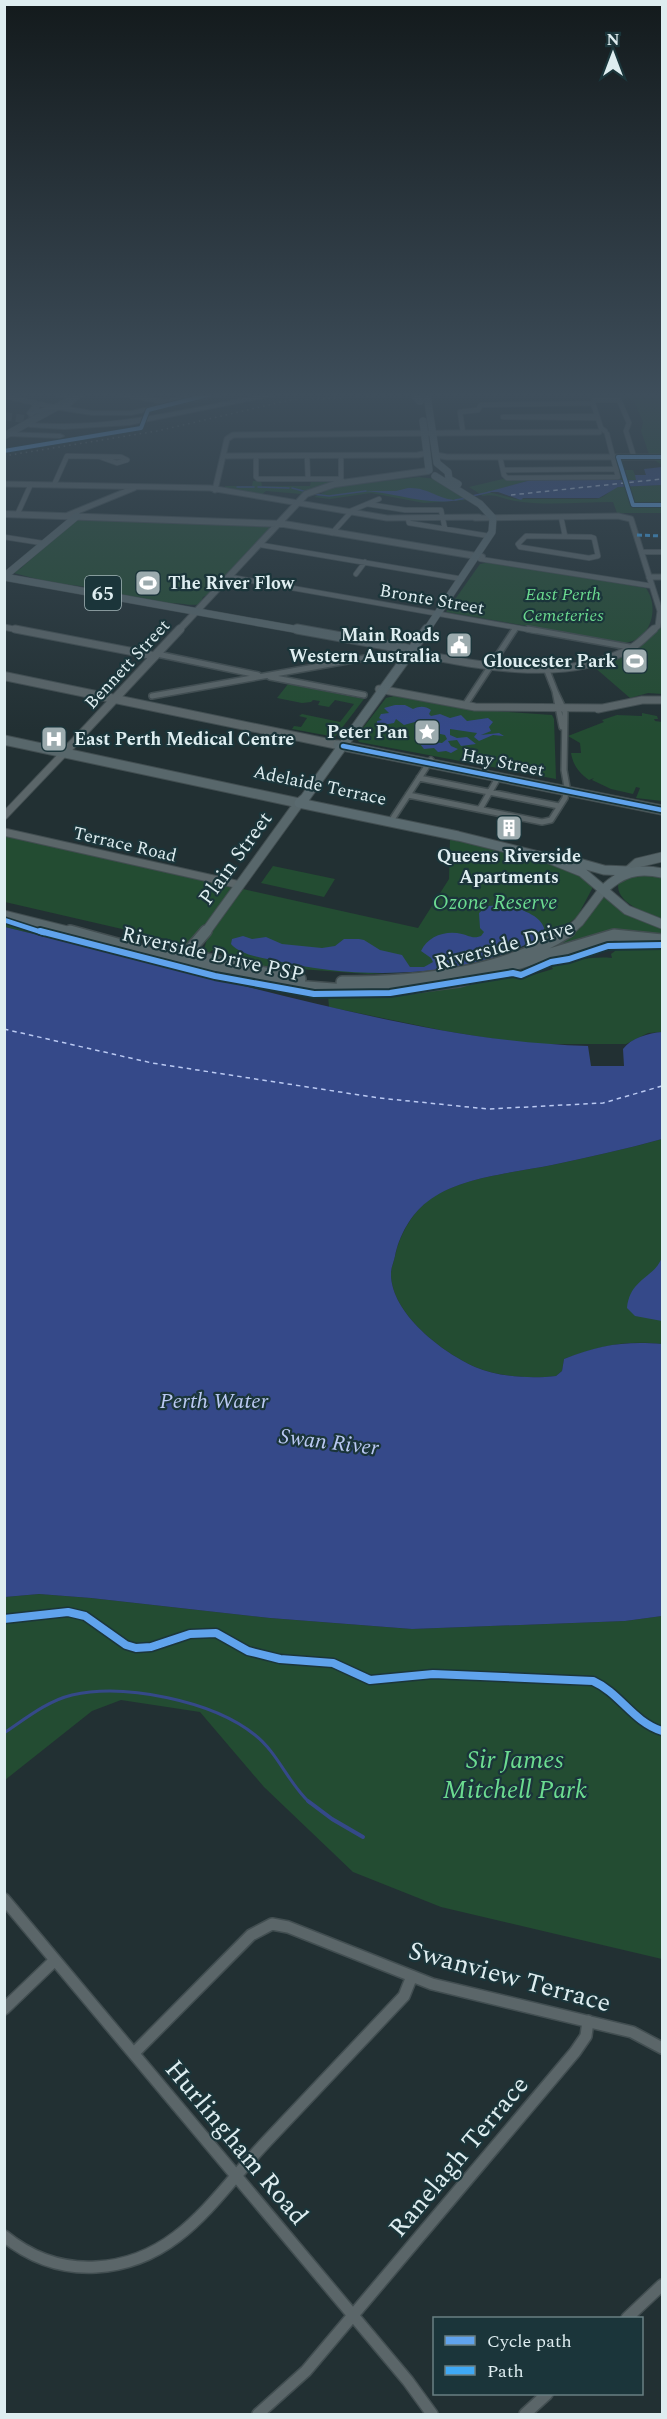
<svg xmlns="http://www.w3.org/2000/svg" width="667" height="2419" font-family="Spectral,serif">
  <rect width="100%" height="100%" fill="#223033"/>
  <path fill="#234c32" d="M596,392H654L662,395V465L650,457L641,431L643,422L633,399H590L589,397Z
    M624,470H633L637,480H531L489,492L516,499H596C607,497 609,490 618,487L662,485V513H617L613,502C581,502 546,506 515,501C503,499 495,493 483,496L469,487L507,478L614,477Z
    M419,477L435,479L467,500L424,503L371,493L330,499L314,497L335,487Z
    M311,480L339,481L318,486L301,494L266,491L261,495L224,489L225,486H252L253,481H261L262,486H310Z
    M79,520L271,526L246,554V556L219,581L213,592L203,597L200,604C189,607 179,601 168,604L80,586L52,583L14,573L15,569H20L74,521Z
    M490,562L646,588C660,608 651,640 625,643L446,612L480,564Z
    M662,627V694L648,693L630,698L593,666L627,654Z
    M288,684L364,699L335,737L292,729L294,726L301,727L307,718L299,716L302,714L340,722L354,704L335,700L329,707L318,705L320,701L313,700L311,702L302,703L277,698Z
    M394,696L466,709L552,715L554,719L556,779L359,742L356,737L386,698Z
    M642,713L657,716L658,719H654L655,721L662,722V801L636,798L640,788L636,787L633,794L611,789L592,780L594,778L589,780C579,773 573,765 571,753H581L580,743L568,736L604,722L602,720L617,715L642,716Z
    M5,836L230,887L231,891L194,940L177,947L174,941L5,902Z
    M450,837L570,870L588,881L593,887L577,917L562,928L539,940L457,969L368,974L286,968L270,970L212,950L208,954L204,949L207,939L243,889L418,928L449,879Z
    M273,866L335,879L324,897L261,883Z
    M649,874L662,878V919C647,914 607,900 621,877Z
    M602,894L662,927V939L641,934L537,950L565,936Z
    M5,918L167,959L162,965L5,927Z
    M634,947L662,948V1032L648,1033L626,1044H526L445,1031L329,1007L328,995H406L461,986L516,974L526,977L553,969L551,966C571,961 591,956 612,958L611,954L615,951L614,948Z
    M662,1139V1344C623,1340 601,1346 564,1359L562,1371L556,1376C532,1379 499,1377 475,1367C443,1353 390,1313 391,1273C391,1268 394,1261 395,1256C399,1236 411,1215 426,1202C458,1177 513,1173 552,1165C589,1157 626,1149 662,1139Z
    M39,1594L91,1598L270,1618L412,1629L625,1621L662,1616V1959L441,1907L353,1872L264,1787L200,1712L121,1700L92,1711L5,1780V1597Z"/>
  <path fill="#354989" d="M662,467V485L618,487L599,498H523L521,500L498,492H487L531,480H636L635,475H646L644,469Z
    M408,488C429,487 438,500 458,500C425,506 395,492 363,491H396Z
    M395,705H405L413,709C420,706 425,706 431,710L429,714L431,716L440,714L450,718L461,715L467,721L488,718L493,722L489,727L491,731L481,735L499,733L504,736L493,735L479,741L474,737L477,733L450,729V735L457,738L467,737L476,744L461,746L457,740L448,741L451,746L458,749L451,753L446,751L438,752L434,748L424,749L420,744L423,741L442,743L447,739L445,735L436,733L437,729L432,726L433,720L426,726L415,722L404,725L396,719L394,723L377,726V721L382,720L379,718L381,714L389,713L384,708Z
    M505,905C519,908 546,916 545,934C472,980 358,980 277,961C263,958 240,955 231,944L232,939L243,936L252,939L266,937L282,944L322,948L335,946L344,939H359L364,940L380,950L402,955L410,967H424L433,962L431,958L421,951C428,936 446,930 462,934C470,936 473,939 481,936L484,932L480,928L479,913L488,906Z
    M5,927C87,947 170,967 252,988C362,1015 474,1043 588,1046L591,1066H624L623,1049C631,1038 649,1033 662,1032V1139C626,1149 589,1157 552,1165C513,1173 458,1177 427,1202C411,1214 399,1236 395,1256C394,1261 391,1268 391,1273C390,1313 443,1353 475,1367C498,1377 531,1379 556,1376L562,1371L564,1359C600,1345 624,1341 662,1344V1616L625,1621L412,1629L270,1618L91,1598L39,1594L5,1597Z
    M662,1257V1321L635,1316L627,1308C630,1278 655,1278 662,1257Z"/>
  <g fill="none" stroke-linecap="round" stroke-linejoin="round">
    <path stroke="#354989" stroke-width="1.5" d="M237,487H254
      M258,487L289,488
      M292,488L307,492
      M312,494L329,496L366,491
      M472,496L490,492
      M455,500L467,498"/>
    <path stroke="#354989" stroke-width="3" d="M4,1733C25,1719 47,1701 72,1695C125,1683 213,1701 255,1735C278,1753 288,1783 310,1803"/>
    <path stroke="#354989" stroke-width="4" d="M308,1801L332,1819L363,1837"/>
    <path stroke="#bac9f2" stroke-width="1.5" stroke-dasharray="4.5 4" stroke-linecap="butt" d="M511,495L662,479
      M4,1029L152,1063L379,1098L488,1109L603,1103L662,1086"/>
    <path stroke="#3e4c4f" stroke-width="8" stroke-dasharray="8 4" stroke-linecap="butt" d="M4,416L37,421"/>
    <defs>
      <path id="minor-far2" d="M50,392L69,396
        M110,392L165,402L213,392
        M4,396L53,407
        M593,403L594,400H619L629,423L626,431L634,457
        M593,403L601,428L605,431
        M597,416L503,417L598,418
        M463,433L460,412L478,410L481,405L593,403
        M256,456V477L258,479H341
        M307,456L308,479
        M341,456V479L344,483
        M500,457L504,475L507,478L618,477L607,434
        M503,470L618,469
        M54,485L67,456L121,457L127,460L117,463L100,457
        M367,504L405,510H441L445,529
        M348,512L379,499
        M17,515L31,484
        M561,517L565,536
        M408,519L409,523L489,536
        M332,533L350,513
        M526,536L591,537L594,538L598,556L589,558L520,547L518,544Z
        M4,537L42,543
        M261,545L462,579
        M642,552H662
        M480,559L652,586
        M356,574L365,562
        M230,577L536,631
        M514,631L516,628"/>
      <path id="minor-far1" d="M528,629L629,647
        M157,654L258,675
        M546,668L555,691L562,727
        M270,677L364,695
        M152,696L387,654
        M465,705L515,629
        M419,778L559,806
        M408,795L542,822L551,820L565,798L567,787L564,770L565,712L555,691
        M480,809L499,776
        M393,818L431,760"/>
      <path id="minor" d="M4,1899L408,2381L432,2414
        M4,2009L55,1960
        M134,2053L251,1935L272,1924L288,1927L432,1984L632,2032L662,2048
        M4,2236C31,2258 60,2269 96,2267C178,2263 215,2196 266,2142C312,2093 358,2045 404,1996L412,1976
        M627,2318L662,2285
        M258,2414L306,2371L575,2052L586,2036L588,2021
        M525,2414L547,2394"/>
      <path id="tertiary-far1" d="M444,433L599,432
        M436,455L447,457H662
        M223,456L418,455L427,453
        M4,484L210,488L387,518L479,517
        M215,490L227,439L233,435L448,433
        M68,515L134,488
        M475,518L618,516L631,519L660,611L658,626L652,631
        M649,577H662
        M4,627L23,631"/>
      <path id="tertiary" d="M15,629L155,656
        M406,651C477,665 566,686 633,647C641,642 647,635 654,629
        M379,689L475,707L603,708
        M598,709L642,700H662
        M4,816L65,752
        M4,832L240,885"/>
      <path id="secondary-far1" d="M4,514L284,524L482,557
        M178,631L306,494L335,484L428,471"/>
      <path id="secondary" d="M4,676L338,745
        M65,752L180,629"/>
      <path id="primary-far2" d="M31,413L36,407L35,404
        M4,436L84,392
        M6,575L77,516
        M4,577L305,631"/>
      <path id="primary-far1" d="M297,629L408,649
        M4,740L299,803L205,933
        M338,745L662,810
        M628,871L637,863L662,857
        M4,915L76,933
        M567,933L579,922L603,890"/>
      <path id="primary" d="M70,931L238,977L282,985L346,990L398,989L459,981L614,935L662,940
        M174,951L259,972L300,979
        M181,960L206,931
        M342,982C417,982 504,974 569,931"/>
      <path id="trunk-far1" d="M428,402L437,463L448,472L449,479L458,484
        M423,421L429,470
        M426,631L492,532L493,518L480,504L435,476"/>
      <path id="trunk" d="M299,803L305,798L427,629
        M299,803L458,836L547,858L582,872L627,910L662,924
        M572,861L604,870L628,871
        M603,890C622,872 637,868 662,873"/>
      <path id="motorway" d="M222,392H236L131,415H92L53,409L31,415L27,413L53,405L62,406L76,394L80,396L69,407L92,411H131Z
        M277,392H293L129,425L64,429L30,427L26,425L30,423C120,429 191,407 277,392Z
        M5,432L60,434L64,436L60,438L8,436H5Z"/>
    </defs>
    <use href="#minor-far2" stroke="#424e51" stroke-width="6"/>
    <use href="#minor-far1" stroke="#424e51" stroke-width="8"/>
    <use href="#minor" stroke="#424e51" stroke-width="14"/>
    <use href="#tertiary-far1" stroke="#424e51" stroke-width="7"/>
    <use href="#tertiary" stroke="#424e51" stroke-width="9"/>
    <use href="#secondary-far1" stroke="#424e51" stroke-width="8"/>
    <use href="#secondary" stroke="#424e51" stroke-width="10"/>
    <use href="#primary-far2" stroke="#424e51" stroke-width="8"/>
    <use href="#primary-far1" stroke="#424e51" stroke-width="11"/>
    <use href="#primary" stroke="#424e51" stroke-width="14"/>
    <use href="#trunk-far1" stroke="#424e51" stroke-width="8"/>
    <use href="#trunk" stroke="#424e51" stroke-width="11"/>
    <use href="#motorway" stroke="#424e51" stroke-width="2"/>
    <use href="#minor-far2" stroke="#5b6669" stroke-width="4.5"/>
    <use href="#minor-far1" stroke="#5b6669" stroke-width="5"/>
    <use href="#minor" stroke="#5b6669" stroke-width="11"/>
    <use href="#tertiary-far1" stroke="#5b6669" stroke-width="5"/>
    <use href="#tertiary" stroke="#5b6669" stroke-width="7"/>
    <use href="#secondary-far1" stroke="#5b6669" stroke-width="6"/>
    <use href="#secondary" stroke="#5b6669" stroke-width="8"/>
    <use href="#primary-far2" stroke="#58676b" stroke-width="7"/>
    <use href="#primary-far1" stroke="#58676b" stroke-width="9"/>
    <use href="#primary" stroke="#58676b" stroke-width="11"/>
    <use href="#trunk-far1" stroke="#5a6a6f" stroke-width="7"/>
    <use href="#trunk" stroke="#5a6a6f" stroke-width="9"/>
    <use href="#motorway" fill="#5c6c73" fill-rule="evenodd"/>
    <path stroke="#5a6567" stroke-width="1.5" stroke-dasharray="1.5 4" stroke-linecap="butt" d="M4,456L157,431L290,400L485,392"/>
    <defs>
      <path id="trunk-bridge" d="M427,393L428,402"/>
      <path id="motorway-bridge" d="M414,392L420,401"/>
    </defs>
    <use href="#trunk-bridge" stroke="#424e51" stroke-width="8" stroke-linecap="butt"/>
    <use href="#motorway-bridge" stroke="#424e51" stroke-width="10" stroke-linecap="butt"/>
    <use href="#trunk-bridge" stroke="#5a6a6f" stroke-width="7"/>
    <use href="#motorway-bridge" stroke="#5c6c73" stroke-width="8"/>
    <path stroke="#3fa9f5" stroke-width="3" stroke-dasharray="5 3" stroke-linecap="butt" d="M637,535L662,536"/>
    <defs>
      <path id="cycleway-far3" d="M4,451L141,428L148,410L220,392
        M662,457H618L633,505H662"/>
      <path id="cycleway-far2" d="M343,746L662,810
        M4,920L44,933"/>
      <path id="cycleway-far1" d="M40,931L215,976L314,994L390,993L513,973L521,975L551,962L569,959L608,946L662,945"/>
      <path id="cycleway" d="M4,1619L68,1612L85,1616L126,1645L136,1648L151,1647L190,1634L216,1633L248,1651L280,1659L333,1663L370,1680L433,1674L593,1681C620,1693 633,1722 662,1731"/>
    </defs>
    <use href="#cycleway-far3" stroke="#1b353a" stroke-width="6"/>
    <use href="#cycleway-far2" stroke="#1b353a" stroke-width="8"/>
    <use href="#cycleway-far1" stroke="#1b353a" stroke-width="10"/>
    <use href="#cycleway" stroke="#1b353a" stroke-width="11"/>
    <use href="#cycleway-far3" stroke="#60a3ed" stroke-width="4"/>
    <use href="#cycleway-far2" stroke="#60a3ed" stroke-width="4.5"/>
    <use href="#cycleway-far1" stroke="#60a3ed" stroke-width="6"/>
    <use href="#cycleway" stroke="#60a3ed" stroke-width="8"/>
  </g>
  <linearGradient id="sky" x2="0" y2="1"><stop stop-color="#131a1c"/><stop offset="0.54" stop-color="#3e4e5b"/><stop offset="1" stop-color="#3e4e5b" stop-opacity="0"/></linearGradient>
  <rect width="667" height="731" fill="url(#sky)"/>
  <defs>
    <symbol id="stadium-square" viewBox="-11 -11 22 22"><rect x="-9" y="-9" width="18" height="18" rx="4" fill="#9cabae" stroke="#1b353a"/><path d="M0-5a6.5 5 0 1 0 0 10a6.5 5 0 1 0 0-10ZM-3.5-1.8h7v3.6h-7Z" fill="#fff"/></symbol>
    <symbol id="civic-square" viewBox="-11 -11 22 22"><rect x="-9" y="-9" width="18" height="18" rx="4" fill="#9cabae" stroke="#1b353a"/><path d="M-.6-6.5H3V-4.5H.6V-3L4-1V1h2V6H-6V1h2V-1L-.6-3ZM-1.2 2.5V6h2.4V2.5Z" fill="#fff"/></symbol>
    <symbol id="sight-square" viewBox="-11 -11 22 22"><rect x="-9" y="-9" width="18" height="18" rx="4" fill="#9cabae" stroke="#1b353a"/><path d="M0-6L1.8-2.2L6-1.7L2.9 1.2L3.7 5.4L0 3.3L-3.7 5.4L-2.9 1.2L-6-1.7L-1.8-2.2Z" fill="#fff"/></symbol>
    <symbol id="hospital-square" viewBox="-11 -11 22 22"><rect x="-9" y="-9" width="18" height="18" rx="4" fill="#9cabae" stroke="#1b353a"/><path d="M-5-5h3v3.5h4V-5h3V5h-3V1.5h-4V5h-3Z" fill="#fff"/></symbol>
    <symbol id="building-square" viewBox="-11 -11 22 22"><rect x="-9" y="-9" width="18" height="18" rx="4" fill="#9cabae" stroke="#1b353a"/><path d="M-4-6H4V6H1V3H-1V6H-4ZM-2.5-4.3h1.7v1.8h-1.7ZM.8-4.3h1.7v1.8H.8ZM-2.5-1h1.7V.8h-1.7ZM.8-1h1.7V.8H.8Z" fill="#fff"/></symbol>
  </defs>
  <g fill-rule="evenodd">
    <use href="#stadium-square" x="133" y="568" width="30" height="30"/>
    <use href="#civic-square" x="444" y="630" width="30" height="30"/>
    <use href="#stadium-square" x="620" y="646" width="30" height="30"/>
    <use href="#sight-square" x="412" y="717" width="30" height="30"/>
    <use href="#hospital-square" x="39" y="724" width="30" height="30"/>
    <use href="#building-square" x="494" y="813" width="30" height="30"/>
  </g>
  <g text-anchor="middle" stroke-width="4.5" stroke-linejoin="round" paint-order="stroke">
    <g font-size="18" font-weight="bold" fill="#deedf0" stroke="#1b353a" text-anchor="end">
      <text x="168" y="589" text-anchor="start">The River Flow</text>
      <text x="440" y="641">Main Roads<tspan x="440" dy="21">Western Australia</tspan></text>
      <text x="616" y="667">Gloucester Park</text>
      <text x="408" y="738">Peter Pan</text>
      <text x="74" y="745" text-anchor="start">East Perth Medical Centre</text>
      <text x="509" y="862" text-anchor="middle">Queens Riverside<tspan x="509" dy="21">Apartments</tspan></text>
    </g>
    <g font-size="18" font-style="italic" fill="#6bdb90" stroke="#1b353a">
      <text x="563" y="600">East Perth<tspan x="563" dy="21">Cemeteries</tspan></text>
    </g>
    <g font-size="18" fill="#deedf0" stroke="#1b353a">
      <text transform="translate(432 599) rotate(10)" y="6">Bronte Street</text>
      <text transform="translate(127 664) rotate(-47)" y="6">Bennett Street</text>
      <text transform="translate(503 762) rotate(11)" y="6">Hay Street</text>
      <text transform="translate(320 785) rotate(12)" y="6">Adelaide Terrace</text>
      <text transform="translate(125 844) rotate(13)" y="6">Terrace Road</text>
    </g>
    <rect fill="#1b353a" stroke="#a4b6b9" stroke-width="1.5" x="85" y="576" width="36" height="34" rx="4.5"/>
    <g font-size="20" font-weight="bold" fill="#deedf0">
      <text x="103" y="600">65</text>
    </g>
    <g font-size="21" fill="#deedf0" stroke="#1b353a">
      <text transform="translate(235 858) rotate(-54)" y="7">Plain Street</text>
      <text transform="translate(504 945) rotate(-15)" y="7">Riverside Drive</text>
      <text transform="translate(213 954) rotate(13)" y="7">Riverside Drive PSP</text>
    </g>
    <g font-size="21" font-style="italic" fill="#6bdb90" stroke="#1b353a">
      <text x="495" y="909">Ozone Reserve</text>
    </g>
    <g font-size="22" font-style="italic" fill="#bac9f2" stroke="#1b353a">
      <text x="214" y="1408">Perth Water</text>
      <text transform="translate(329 1441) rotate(7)" y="8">Swan River</text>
    </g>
    <g font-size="26" font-style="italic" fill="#6bdb90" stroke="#1b353a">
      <text x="515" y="1768">Sir James<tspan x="515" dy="30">Mitchell Park</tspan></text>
    </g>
    <g font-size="26" fill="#deedf0" stroke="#1b353a">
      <text transform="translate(510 1976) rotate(15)" y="9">Swanview Terrace</text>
      <text transform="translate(237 2142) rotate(50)" y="9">Hurlingham Road</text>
      <text transform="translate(458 2156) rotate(-50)" y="9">Ranelagh Terrace</text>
    </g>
  </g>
  <rect width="667" height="2419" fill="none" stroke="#deedf0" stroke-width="12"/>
  <rect x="433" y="2317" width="210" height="78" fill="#1b353a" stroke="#697f83" stroke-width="1.5"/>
  <rect x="445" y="2336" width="30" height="9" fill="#60a3ed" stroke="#697f83" stroke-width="1.5"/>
  <text x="487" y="2347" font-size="18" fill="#deedf0">Cycle path</text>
  <rect x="445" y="2366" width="30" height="9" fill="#3fa9f5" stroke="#697f83" stroke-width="1.5"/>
  <text x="487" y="2377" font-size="18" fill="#deedf0">Path</text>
  <g transform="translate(613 54)" stroke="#1b353a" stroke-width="4.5" paint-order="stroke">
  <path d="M0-4.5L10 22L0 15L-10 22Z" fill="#deedf0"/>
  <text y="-9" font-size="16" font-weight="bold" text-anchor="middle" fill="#deedf0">N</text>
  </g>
</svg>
